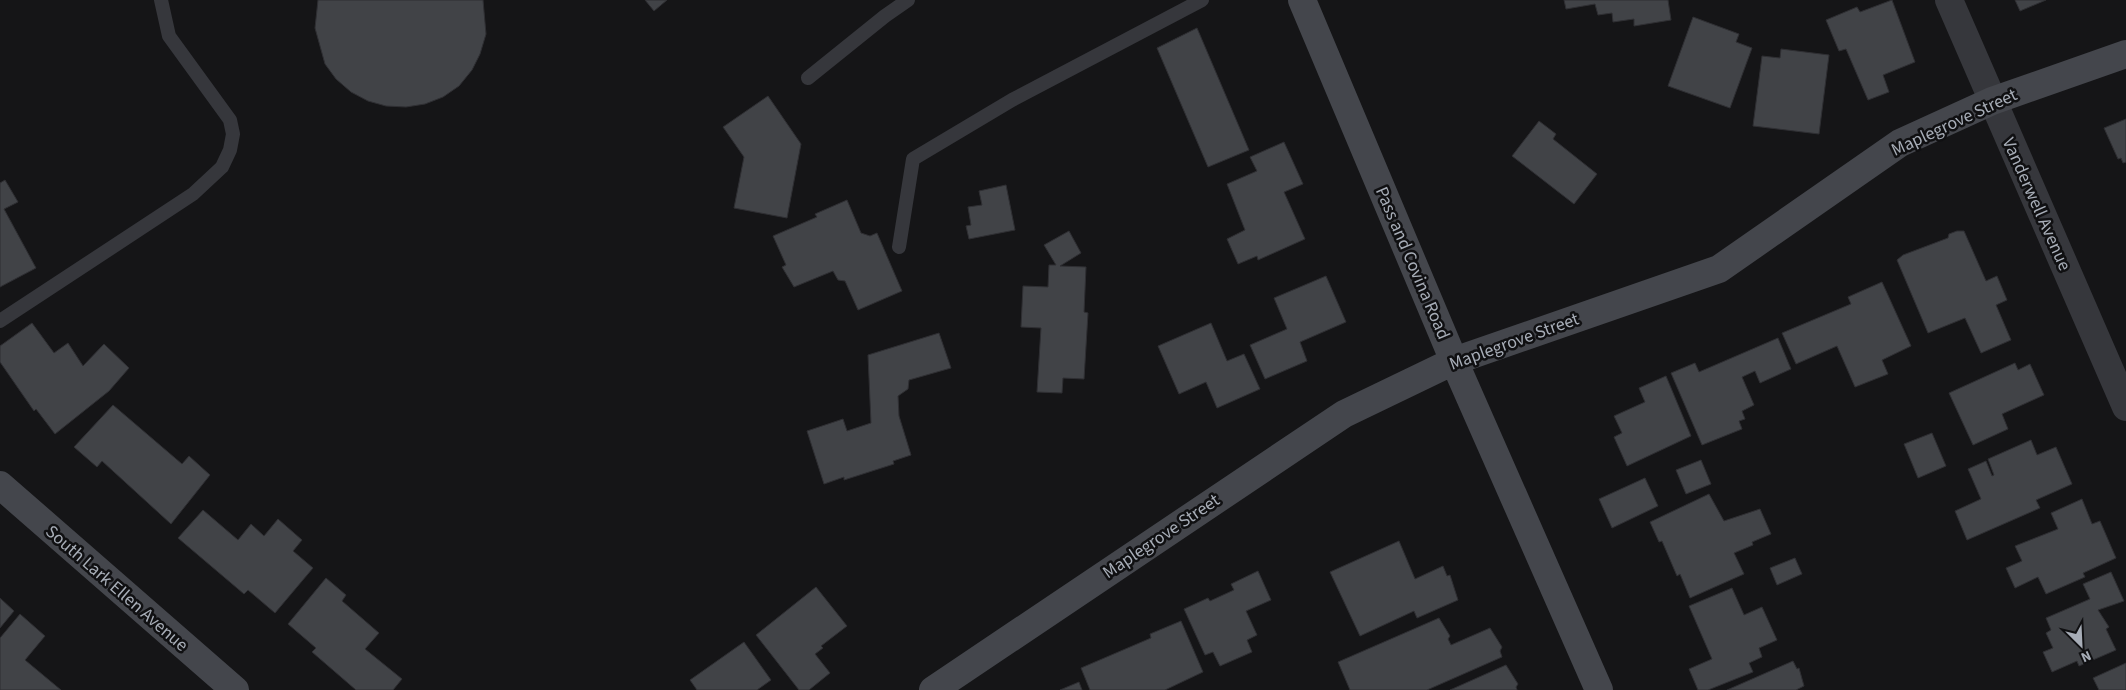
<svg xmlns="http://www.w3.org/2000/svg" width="2126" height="690" font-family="'Source Sans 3',sans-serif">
  <rect width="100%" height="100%" fill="#151517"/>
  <path fill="#414347" stroke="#2f2f33" d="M318,0H483L486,34L480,54L472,70L459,86L443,97L425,104L406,107L386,106L368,101L351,92L336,79L325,64L315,28Z
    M645,0H667L654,11Z
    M1564,0H1668L1671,20L1634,26V19L1613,22L1612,13L1598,15L1595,4L1566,9Z
    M1892,0L1915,62L1883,75L1889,92L1868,100L1846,49L1839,51L1826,20L1857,7L1860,12Z
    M2015,0H2046L2020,11Z
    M1693,17L1739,34L1736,42L1752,48L1730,108L1668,86Z
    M1197,28L1249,150L1208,167L1157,48Z
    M1781,49L1829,55L1819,134L1753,126L1762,56L1780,58Z
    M768,96L801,144L787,218L734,208L744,157L723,127Z
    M2126,119V162L2123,163L2121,158L2118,159L2104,128Z
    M1539,121L1556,134L1553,139L1597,174L1574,204L1512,156Z
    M1284,142L1303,184L1284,192L1305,239L1258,260L1257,256L1238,264L1227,239L1245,230L1227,184L1257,171L1250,157Z
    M5,180L18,202L4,209L36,268L0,287V183Z
    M1006,185L1015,230L969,239L966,226L971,225L968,207L982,205L979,191Z
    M847,200L861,233L870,236L877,233L902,291L858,310L845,281L838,280L833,271L794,287L782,267L786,265L773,236L817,217L815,214Z
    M1069,231L1081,253L1060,266L1086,267L1084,312L1088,313L1084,379L1063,378L1062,393L1037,392L1041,328L1021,327L1023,286L1048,287L1049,265H1056L1044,245Z
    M1957,231H1964L1986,281L1997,276L2007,300L1996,305L2011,340L1981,353L1965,318L1928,333L1897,260L1903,255L1948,238L1949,234Z
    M1326,276L1346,322L1300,342L1307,361L1265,379L1250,345L1287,329L1274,298Z
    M1882,282L1911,346L1882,360L1888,374L1855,387L1837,346L1796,364L1782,333L1851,304L1848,297Z
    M32,323L54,353L68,343L83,366L104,344L129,368L109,391L55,434L36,409L34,411L0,362V346Z
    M1211,323L1227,361L1244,354L1260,389L1217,408L1206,382L1179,394L1158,346Z
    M939,333L951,368L909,380L908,389L898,396L899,416L911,455L893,461L894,464L844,480V477L824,484L807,431L843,419L847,431L871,423L868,355Z
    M1778,338L1791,369L1760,383L1755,371L1742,377L1754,405L1742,411L1745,419L1739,421L1742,429L1702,445L1671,373L1695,363L1699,372Z
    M2015,363L2018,370L2030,364L2044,395L2002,414L2008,429L1973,445L1949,393Z
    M1666,376L1691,436L1627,466L1614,437L1622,433L1614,416L1645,402L1639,388Z
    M113,405L182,464L189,456L210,475L171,524L102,461L97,467L74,447Z
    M1932,433L1946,466L1918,478L1904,444Z
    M2031,440L2037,455L2056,447L2072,484L2036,500L2040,508L1967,540L1955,511L1981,499L1968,469L1986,461L1992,476L1994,475L1988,459Z
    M1701,460L1711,484L1686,494L1676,470Z
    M1645,478L1658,506L1612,528L1599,499Z
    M1709,494L1724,521L1760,509L1771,534L1752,542L1753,545L1734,553L1744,574L1690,598L1680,574L1677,576L1662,541L1659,542L1650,522Z
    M2082,499L2092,524L2100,521L2116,558L2083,573L2085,577L2046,594L2038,577L2015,588L2006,568L2022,561L2015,546L2058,529L2051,513Z
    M203,510L238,540L251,524L264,536L278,519L302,540L293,551L313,568L275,613L248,590L244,594L178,538Z
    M1399,541L1415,579L1443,566L1447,576L1450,575L1458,600L1417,618L1414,611L1360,636L1330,572Z
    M1795,558L1802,574L1777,585L1770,568Z
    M1258,571L1271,600L1246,611L1257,635L1247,640L1252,652L1220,666L1213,652L1205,655L1184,609L1208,598L1210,601L1234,590L1231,584Z
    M2111,572L2124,601L2098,610L2109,627L2106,629L2116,650L2079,666L2077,661L2052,672L2043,652L2053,648L2046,633L2051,630L2046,618L2090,599L2083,584Z
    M326,578L346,595L342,601L379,633L365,649L402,679L393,690H356L312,652L316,648L288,624Z
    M816,587L847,626L821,646L823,648L815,654L830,673L809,690H799L756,635Z
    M1732,588L1744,615L1762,607L1777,640L1759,648L1762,657L1749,663L1753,672L1708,690H1698L1689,669L1712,659L1689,606Z
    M0,598L14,611L0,628Z
    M20,614L45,636L25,660L61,690H0V638Z
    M1439,618L1450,636L1448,639L1451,645L1490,628L1502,647L1500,651L1502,657L1427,690H1350L1338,662Z
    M1181,621L1203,672L1165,690H1090L1081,668L1151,638L1150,634Z
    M744,642L771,680L757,690H697L690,680Z
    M1793,661L1797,669L1799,668L1804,686L1796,690H1727Z
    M2126,663V690H2099L2093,678Z
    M1506,665L1518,684L1516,687L1517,690H1450Z
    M1079,682L1082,690H1060Z"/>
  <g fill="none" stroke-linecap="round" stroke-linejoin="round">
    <path stroke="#36373c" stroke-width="14" d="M808,78L885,16L908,0
      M899,247L913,159L1012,100L1202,0
      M0,321L193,194L222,167L230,150L233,134L230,120L169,36L161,0"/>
    <path stroke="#36373c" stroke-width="28" d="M1949,0L2126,407"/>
    <path stroke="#44464c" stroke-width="28" d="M1302,0L1454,361L1599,690
      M0,485L235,690
      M933,690L1344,414L1454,361L1719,269L1900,143L1992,101L2126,54"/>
  </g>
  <g text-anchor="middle" stroke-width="5" stroke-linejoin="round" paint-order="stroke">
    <g font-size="18" fill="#a7adb7" stroke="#101012">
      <text transform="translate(1954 122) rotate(-25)" y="6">Maplegrove Street</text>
      <text transform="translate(2037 204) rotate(66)" y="6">Vanderwell Avenue</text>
      <text transform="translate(1413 263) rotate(67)" y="6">Pass and Covina Road</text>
      <text transform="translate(1514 341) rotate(-20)" y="6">Maplegrove Street</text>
      <text transform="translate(1161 536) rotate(-34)" y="6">Maplegrove Street</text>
      <text transform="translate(117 588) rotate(41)" y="6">South Lark Ellen Avenue</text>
    </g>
  </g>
  <g transform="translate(2081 645) rotate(156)" stroke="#101012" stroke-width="4" paint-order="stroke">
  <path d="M0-4L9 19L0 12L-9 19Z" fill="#a7adb7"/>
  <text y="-8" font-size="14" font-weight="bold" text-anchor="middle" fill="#a7adb7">N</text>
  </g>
</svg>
